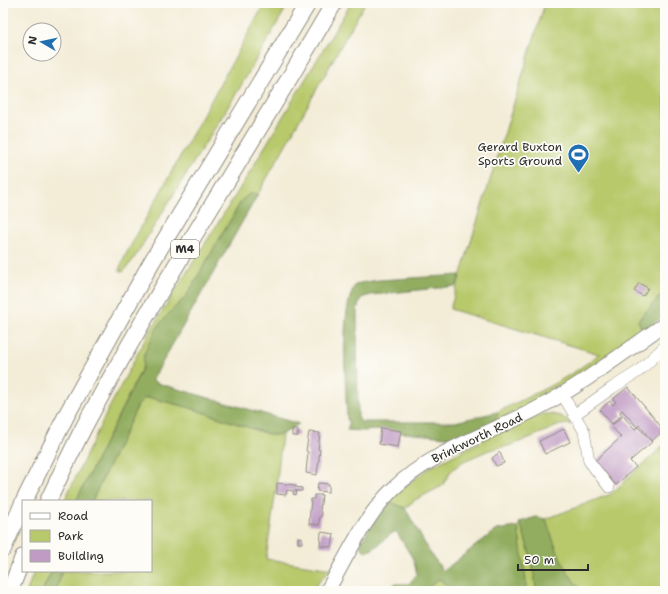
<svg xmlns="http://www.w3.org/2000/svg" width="668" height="594" font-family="'Shantell Sans',sans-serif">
  <rect width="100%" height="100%" fill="#fdfcf7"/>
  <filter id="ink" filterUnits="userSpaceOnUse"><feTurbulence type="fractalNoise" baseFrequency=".025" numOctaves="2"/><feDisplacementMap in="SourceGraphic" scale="8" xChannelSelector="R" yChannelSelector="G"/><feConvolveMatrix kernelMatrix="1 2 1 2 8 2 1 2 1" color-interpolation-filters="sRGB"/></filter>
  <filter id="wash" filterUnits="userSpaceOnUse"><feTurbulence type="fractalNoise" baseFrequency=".012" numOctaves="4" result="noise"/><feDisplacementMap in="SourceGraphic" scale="16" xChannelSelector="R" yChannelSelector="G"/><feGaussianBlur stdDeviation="0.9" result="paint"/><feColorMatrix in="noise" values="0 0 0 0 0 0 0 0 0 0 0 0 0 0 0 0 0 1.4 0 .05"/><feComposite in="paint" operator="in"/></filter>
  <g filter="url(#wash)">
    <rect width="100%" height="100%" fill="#f3ecd7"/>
    <path fill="#b8c96c" stroke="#727a4c" d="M265,3H289L239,89L133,260L123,272L120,271V267L125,256Z
      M351,3H365L257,196L255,193L242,200L187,295L176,308L144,354L143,366L76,501H64L108,410L148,334L245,180Z
      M545,3H665V295L660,296L638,320L646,329L584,373L538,400L492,423L498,415L497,412C532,395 569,379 599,354L450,309Z
      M145,398H151L187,407L271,435L282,434L276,490L266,559L325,568H329L333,566L311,591H56L62,571H151V501H92L138,405Z
      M543,414C553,414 565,415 571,424L560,425L512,445L489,450L462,462L451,471L442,486L415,500L405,508L390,502L397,493L429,468L499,432Z
      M665,444V591H582C563,571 554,545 546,519L611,494Z
      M520,522L532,560L535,582L537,591H526L525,581L518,527Z
      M34,571H52L42,591H27Z
      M440,579L451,591H423Z"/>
    <path fill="#92ad60" stroke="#5e6c46" d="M255,193L257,196L154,377L153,381L157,383L299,424C289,430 283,436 271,435L187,407L151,398H145L138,405L92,501H76L143,367L144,354L150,341L160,323L187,295L242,200L249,194Z
      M460,275L457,286L371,295L361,298L357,310L358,417L361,422H455L497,412L498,415L492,423L465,436L456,438L375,430L365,431L347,430L349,424L347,418C346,386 339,311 355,285L360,283L379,280Z
      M665,295V315L646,329L641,327L638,321L660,296Z
      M390,502L405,508L429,551L443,571L496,530L518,527L526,581V591H451L440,579L423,591H394V584H409L417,574L413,559L396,531C385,537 378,548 366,552L360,546L370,527Z
      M536,517L546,519C554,544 563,571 582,591H537L535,582L532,560L520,522Z
      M52,571H62L56,591H42Z"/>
    <g id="blocks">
      <path fill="#c09bc4" d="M639,283L648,288L643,296L634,291Z
        M628,387L664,430L652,441L639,425L637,427L622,410L620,412L622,415L612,424L600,410L610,401L613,405L616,402L613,399Z
        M623,416L635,429L638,427L652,442L630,461L636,467L616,485L595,461L621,437L611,426Z
        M381,428L401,431L398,447L379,444Z
        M292,429L298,430V436H292Z
        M564,429L570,442L545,454L539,441Z
        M309,432L320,433L318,449L320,450L317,475L306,473L308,452L306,451Z
        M500,452L504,463L496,466L492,458Z
        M277,483L296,485L295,487L302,488V491H295H297L296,495L293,494L294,491L287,490L286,495L277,494Z
        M318,483L329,484V492L317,491Z
        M314,495H322L320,511L322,514L320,517L319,525L309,524L311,499H314Z
        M321,532L334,534L332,547L320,546Z
        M298,537L302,538V543H298Z"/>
    </g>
  </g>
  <g filter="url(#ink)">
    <use href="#blocks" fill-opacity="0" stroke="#8f8c81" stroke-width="1"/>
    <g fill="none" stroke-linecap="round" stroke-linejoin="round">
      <defs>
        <path id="minor" d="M562,394L584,431L589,461L609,487
          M574,415L612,388L639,371L664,347"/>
        <path id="major" d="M327,591C347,557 364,517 393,489C434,450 489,434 538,408C583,384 623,353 665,324"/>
        <path id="highway" d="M24,501L67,414L151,263L308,3
          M48,501C60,476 72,450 85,425C162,281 252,144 334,3
          M3,549L23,503
          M10,591L23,557"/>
      </defs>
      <use href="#minor" stroke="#8f8c81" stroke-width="12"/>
      <use href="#major" stroke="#8f8c81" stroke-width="16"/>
      <use href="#highway" stroke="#8f8c81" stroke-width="18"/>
      <use href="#minor" stroke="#fff" stroke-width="11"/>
      <use href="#major" stroke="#fff" stroke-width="14"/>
      <use href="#highway" stroke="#fff" stroke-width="16"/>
    </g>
  </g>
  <defs>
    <symbol id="stadium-pin" viewBox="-11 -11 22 30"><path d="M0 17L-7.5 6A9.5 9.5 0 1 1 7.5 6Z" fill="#1f6fb2" stroke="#fdfcf7"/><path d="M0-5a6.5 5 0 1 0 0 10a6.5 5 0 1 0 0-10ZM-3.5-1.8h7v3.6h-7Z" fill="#fff"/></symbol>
  </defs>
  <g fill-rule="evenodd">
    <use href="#stadium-pin" x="566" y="142" width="25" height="34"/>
  </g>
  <g text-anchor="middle" stroke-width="3.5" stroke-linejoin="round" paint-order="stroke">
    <rect fill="#fdfcf7" stroke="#6a6a68" stroke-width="1" x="171" y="240" width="28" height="18" rx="3"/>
    <g font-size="11" font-weight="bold" fill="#2b2b2b">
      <text x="185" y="253">M4</text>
    </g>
    <g font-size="12" fill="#2b2b2b" stroke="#fdfcf7" text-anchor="end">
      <text x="562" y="151">Gerard Buxton<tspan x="562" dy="14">Sports Ground</tspan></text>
    </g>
    <g font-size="12" fill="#2b2b2b" stroke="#fdfcf7">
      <text transform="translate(477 438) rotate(-26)" y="4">Brinkworth Road</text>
    </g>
  </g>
  <rect width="668" height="594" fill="none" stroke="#fdfcf7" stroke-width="16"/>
  <rect x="22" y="500" width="130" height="72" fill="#fdfcf7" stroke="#a9a8a5"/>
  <rect x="30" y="513" width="20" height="6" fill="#ffffff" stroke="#a9a8a5"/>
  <text x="58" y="520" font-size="12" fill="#2b2b2b">Road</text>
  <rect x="30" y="530" width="20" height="12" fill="#b8c96c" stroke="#a9a8a5"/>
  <text x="58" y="540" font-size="12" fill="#2b2b2b">Park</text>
  <rect x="30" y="550" width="20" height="12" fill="#c09bc4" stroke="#a9a8a5"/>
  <text x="58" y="560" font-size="12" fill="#2b2b2b">Building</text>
  <g transform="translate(42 42) rotate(279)"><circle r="19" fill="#fdfcf7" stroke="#a9a8a5"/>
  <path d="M0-3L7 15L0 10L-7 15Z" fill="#1f6fb2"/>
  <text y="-6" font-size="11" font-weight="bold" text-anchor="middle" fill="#2b2b2b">N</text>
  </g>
  <path d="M518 564v6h70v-6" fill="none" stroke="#2b2b2b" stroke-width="2"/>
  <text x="524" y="564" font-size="12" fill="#2b2b2b" stroke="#fdfcf7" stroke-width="3" paint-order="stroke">50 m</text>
</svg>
